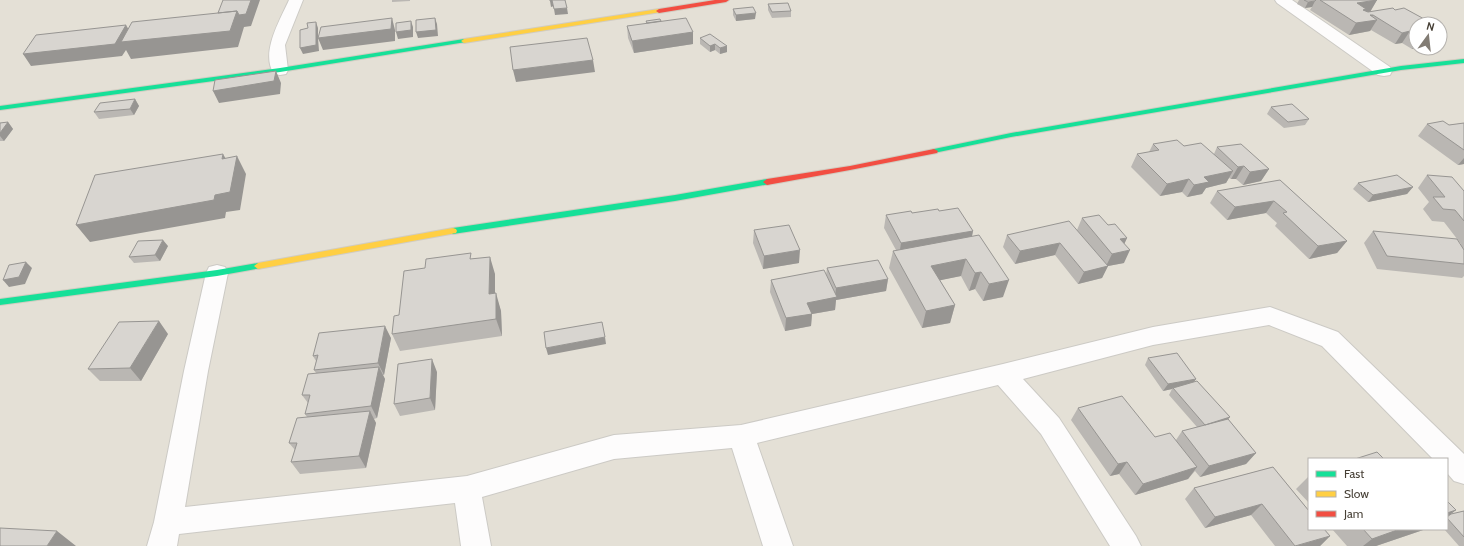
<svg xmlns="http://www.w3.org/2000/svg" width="1464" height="546" font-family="Cabin,sans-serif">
  <rect width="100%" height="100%" fill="#f0eee9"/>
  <path fill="#e4e0d6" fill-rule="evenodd" d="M0,0H1464V546H0ZM1416,24H1440V48H1416ZM1309,459H1447V529H1309Z"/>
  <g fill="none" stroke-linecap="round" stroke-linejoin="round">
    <defs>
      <path id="street" d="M289,0H303L285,45L288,70L286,74L280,75L274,74C260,53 280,20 289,0Z
        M1275,0H1292L1390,67L1392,71L1390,75L1384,76L1378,75L1277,3Z
        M217,265L225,267L228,273L208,371L185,507L467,476L614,435L741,425L1003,364L1153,327L1270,307L1338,332L1464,454V484L1454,481L1447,473V459H1433L1322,346L1269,325L1153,345L1023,379L1059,418L1136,536L1141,546H1110L1041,434L998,385L757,443L793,546H763L732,448L614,459L482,497L491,546H461L455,503L179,534L177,546H147L154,522L184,371L206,273L209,267Z"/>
      <path id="fast" d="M464,39L466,40V42L280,72L0,110V106L280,68Z
        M1464,59V63L1401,70L1011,137L934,153L930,151L934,149L1011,133L1401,66Z
        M767,179L770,180L771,182L770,184L675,201L453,234L449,231L453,228L675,195Z
        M258,263L261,264L262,266L261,268L217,276L0,305V299L217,270Z"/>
      <path id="slow" d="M659,9L661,10V12L464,43L461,41L464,39Z
        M453,228L456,229L457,231L456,233L258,269L254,266L258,263Z"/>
      <path id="jam" d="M715,0H729L726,2L659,13L656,11L659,9Z
        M934,149L938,151L937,153L850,170L767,185L763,182L767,179L850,166Z"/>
    </defs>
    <use href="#street" stroke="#cccac5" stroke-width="2"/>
    <use href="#fast" stroke="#d1ccc1" stroke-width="2"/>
    <use href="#slow" stroke="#d1ccc1" stroke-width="2"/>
    <use href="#jam" stroke="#d1ccc1" stroke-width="2"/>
    <use href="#street" fill="#fdfcfc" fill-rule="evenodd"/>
    <use href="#fast" fill="#16e098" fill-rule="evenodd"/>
    <use href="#slow" fill="#ffcf43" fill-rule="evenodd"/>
    <use href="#jam" fill="#f24e42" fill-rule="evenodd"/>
  </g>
  <path fill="#bab7b3" d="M392,0H410V1L392,2Z
    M1299,0H1377L1370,12L1416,24V48L1412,49L1402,43L1395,44L1371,30L1370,31L1349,35L1310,10L1312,7L1305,8L1297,4Z
    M768,4L791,11V17L772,18L768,10Z
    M733,9L755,19L736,21L733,15Z
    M646,21H661L693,32V44L634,53L628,38L627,26L646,24Z
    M700,38L727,46V52L720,54L715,50L710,52L700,44Z
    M135,99L139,106L134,115L99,119L94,112Z
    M1271,107L1309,119L1305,125L1284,128L1267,114Z
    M8,122L13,129L4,141H0V123Z
    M1464,123V164L1458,165L1418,136L1427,124L1449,125Z
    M1153,144L1184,146L1214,154L1217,147L1269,169L1261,181L1243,185L1236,179H1231L1229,178L1226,183L1206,188L1202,194L1187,197L1182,192L1160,196L1131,167L1137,154L1149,152Z
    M1427,175L1464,191V276L1462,278L1377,269L1364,243L1373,231L1461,245V244L1444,222L1432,221L1423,209L1429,202L1418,188Z
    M1280,180L1347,241L1337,253L1309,259L1275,226L1277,223L1266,213L1227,220L1210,203L1217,191Z
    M1358,183L1413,187L1407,194L1368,202L1353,189Z
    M939,211L973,231L972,237L1003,297L983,301L975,289L969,291L961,276L940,280L955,305L950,323L922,328L889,268L893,251L896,250L884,228L886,215Z
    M1082,218L1108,225L1127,238L1124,244V263L1108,266L1102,278L1078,284L1055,255L1015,264L1003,247L1007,235L1077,230Z
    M754,230L799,263L763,269L753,243Z
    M168,246L160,261L134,263L129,257Z
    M473,259L495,274V293L501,311L502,336L400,351L392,334L399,315L425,268Z
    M827,268L888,279L886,291L836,300L835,310L812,314L811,326L785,331L770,292L771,280L826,275Z
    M168,334L141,381H100L88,369Z
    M391,338L384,375H383L385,379L377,418L374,419L376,423L366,468L300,474L291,462L295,450L289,443L307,417L305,414L308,403L302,395L316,373L314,370L316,361L313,356Z
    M1148,358L1196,379L1194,382L1228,419L1256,453L1246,464L1200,477L1195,471L1188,479L1135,495L1119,474L1110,476L1071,420L1078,408L1155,437L1176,440L1182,431L1197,427L1169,395L1172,389L1163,391L1145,365Z
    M437,372L435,410L400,416L394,404Z
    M1273,467L1330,536L1320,546H1275L1251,515L1205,528L1185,499L1194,488Z
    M1309,476V503L1296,489Z
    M1447,501L1456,510L1451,514L1464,511V546H1459L1444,529H1447Z
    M1332,529H1426L1376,546H1347Z"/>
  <path fill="#979592" d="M251,0H260L251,26L244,27L238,47L131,59L126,50L122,56L31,66L23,54L126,25L133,37L237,11Z
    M552,0L554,6L551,7L550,1Z
    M1377,0L1370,12L1364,13L1357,3Z
    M1315,1L1312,7L1305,8L1308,2Z
    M567,8L568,14L555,15L554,9Z
    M756,13L755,19L736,21V15Z
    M1370,15H1373L1369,21L1377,20L1370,31L1349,35L1356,23Z
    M392,18L395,30V41L323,50L318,38L319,51L303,54L300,48L316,22L318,28V38Z
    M435,18L437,24L438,36L418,38L416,32Z
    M1426,20L1424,24H1416L1417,22Z
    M411,21L413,27V37L398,39L396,32Z
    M1410,31L1402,43L1395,44L1402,33Z
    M693,32V44L634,53L632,41Z
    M1416,43V48H1420L1412,49Z
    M715,44V50L710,52V46Z
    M727,46V52L720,54V48Z
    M593,60L595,72L516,82L513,70Z
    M276,71L281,83L280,94L219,103L213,91Z
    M135,99L139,106L134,115L130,109Z
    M8,122L13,129L4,141L0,136V133Z
    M223,154L233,171L222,159Z
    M237,156L246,174L240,210L226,212L225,218L90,242L76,225L215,195Z
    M1464,158V164L1458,165Z
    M1244,166L1236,179H1231L1238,167Z
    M1269,169L1261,181L1243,185L1250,172Z
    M1233,171L1226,183L1206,188L1202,194L1187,197L1194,185L1204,177Z
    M1189,179L1182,192L1160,196L1167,184Z
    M1413,187L1407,194L1368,202L1373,195Z
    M1274,201L1266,213L1227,220L1235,207Z
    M973,231L970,244L899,256L901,243Z
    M1127,238L1121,251L1120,239Z
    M163,240L168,246L160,261L155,255Z
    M1347,241L1337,253L1309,259L1318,246Z
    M1060,243L1055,255L1015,264L1020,251Z
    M800,250L799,263L763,269L764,256Z
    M1130,250L1124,263L1108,266L1102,278L1078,284L1084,272L1106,266L1112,254Z
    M490,257L495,274V312L489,294Z
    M966,259L961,276L927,283L931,266Z
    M26,262L32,268L25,284L9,287L3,280Z
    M981,272L975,289L969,291L975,273Z
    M888,279L886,291L836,300L835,310L812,314L811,326L785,331L786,318L807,303L835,297L836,288Z
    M1009,280L1003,297L983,301L989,284Z
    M496,293L501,311L502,336L496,319Z
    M955,305L950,323L922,328L926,311Z
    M159,321L168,334L141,381L130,368Z
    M385,326L391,338L384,375L378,363Z
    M605,337L606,344L548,355L546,348Z
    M432,359L437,372L435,410L430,398Z
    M379,367L385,379L377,418L371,406Z
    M1196,379L1192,385L1173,388L1172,389L1163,391L1168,384Z
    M370,411L376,423L366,468L359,456Z
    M1230,417L1225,423L1205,425Z
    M1256,453L1246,464L1200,477L1209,466Z
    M1127,462L1119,474L1110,476L1118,464Z
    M1197,467L1188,479L1135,495L1143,484Z
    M1262,504L1251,515L1205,528L1215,517Z
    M1456,510L1447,517V513Z
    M1400,529H1426L1376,546H1363L1372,539Z
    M57,531L76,546H47Z
    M1330,536L1320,546H1296Z"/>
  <path fill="#d8d5d0" stroke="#979592" d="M223,0H251L246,14L239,15L237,11L218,13Z
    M550,0H565L567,8L554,9L552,0L550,1Z
    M1304,0H1316L1315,1L1308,2Z
    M1320,0H1377L1357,3L1366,9L1363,10L1368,12L1393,8L1395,10L1404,8L1426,20L1417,22L1420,24H1416V35L1410,31L1402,33L1373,15H1370L1377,20L1356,23Z
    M788,3L791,11L772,12L768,4Z
    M753,7L756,13L736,15L733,9Z
    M237,11L230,31L121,42L132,22Z
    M392,18L391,29L318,38L321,27Z
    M435,18L436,30L416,32V20Z
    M686,18L693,32L632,41L627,26Z
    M660,19L661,21L647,23L646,21Z
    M411,21V30L396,32V23Z
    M316,22V45L300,48V30L308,28L307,23Z
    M126,25L115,44L23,54L36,35Z
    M710,34L727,46L720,48L715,44L710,46L700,38Z
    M587,38L593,60L513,70L510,47Z
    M276,71L274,81L213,91L215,80Z
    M135,99L130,109L94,112L100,103Z
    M1292,104L1309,119L1288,122L1271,107Z
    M1443,121L1449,125L1464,123V150L1427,124Z
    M8,122L0,133V123Z
    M1177,140L1184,146L1201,143L1233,171L1204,177L1209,182L1194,185L1189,179L1167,184L1137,154L1159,150L1153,144Z
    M1241,144L1269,169L1250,172L1244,166L1238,167L1217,147Z
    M223,154L222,159L237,156L230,192L215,195L214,200L76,225L95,175Z
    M1397,175L1413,187L1373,195L1358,183Z
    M1427,175L1452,177L1464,191V221L1455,210L1443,209L1433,197H1445Z
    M1280,180L1347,241L1318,246L1283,213L1287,212L1274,201L1235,207L1217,191Z
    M958,208L973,231L901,243L886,215L911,211L912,213L938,209L939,211Z
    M1099,215L1108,225L1115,224L1127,238L1120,239L1130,250L1112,254L1082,218Z
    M1069,221L1108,266L1084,272L1060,243L1020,251L1007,235Z
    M789,225L800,250L764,256L754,230Z
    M1373,231L1457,239L1464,250V264L1387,256Z
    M979,235L1009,280L989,284L981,272L975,273L966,259L931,266L955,305L926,311L893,251Z
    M163,240L155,255L129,257L138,241Z
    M471,253L470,259L490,257L489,294L496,293V319L392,334L394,316L399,315L404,271L425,268L426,259Z
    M878,260L888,279L836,288L827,268Z
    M26,262L19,277L3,280L9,265Z
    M824,270L837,297L807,303L812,314L786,318L771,280Z
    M159,321L130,368L88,369L119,322Z
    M602,322L605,337L546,348L544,332Z
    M385,326L378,363L314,370L318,355L313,356L319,333Z
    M1177,353L1196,379L1168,384L1148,358Z
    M432,359L430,398L394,404L398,364Z
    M379,367L371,406L305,414L310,395H302L308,374Z
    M1197,381L1230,417L1205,425L1173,388Z
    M1122,396L1155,437L1170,433L1197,467L1143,484L1127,462L1118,464L1078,408Z
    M370,411L359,456L291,462L297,443H289L297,418Z
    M1228,419L1256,453L1209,466L1182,431Z
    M1377,452L1384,459H1355Z
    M1273,467L1309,511V529H1324L1330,536L1295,546L1262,504L1215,517L1194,488Z
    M1447,501L1456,510L1447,513Z
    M1464,511V537L1447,518V517L1451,514Z
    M0,528L57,531L47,546H0Z
    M1363,529H1400L1372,539Z"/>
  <rect x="1308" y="458" width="140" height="72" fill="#ffffff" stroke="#b5b2ae"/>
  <rect x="1316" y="471" width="20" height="6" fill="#16e098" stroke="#b5b2ae"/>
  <text x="1344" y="478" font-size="12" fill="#463f35">Fast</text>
  <rect x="1316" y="491" width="20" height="6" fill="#ffcf43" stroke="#b5b2ae"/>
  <text x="1344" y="498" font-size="12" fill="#463f35">Slow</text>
  <rect x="1316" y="511" width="20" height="6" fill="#f24e42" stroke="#b5b2ae"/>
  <text x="1344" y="518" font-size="12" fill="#463f35">Jam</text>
  <g transform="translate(1428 36) rotate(15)"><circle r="19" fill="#ffffff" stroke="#b5b2ae"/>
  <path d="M0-3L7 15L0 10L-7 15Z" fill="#827c74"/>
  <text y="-6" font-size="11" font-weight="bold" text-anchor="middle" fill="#463f35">N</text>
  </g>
</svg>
